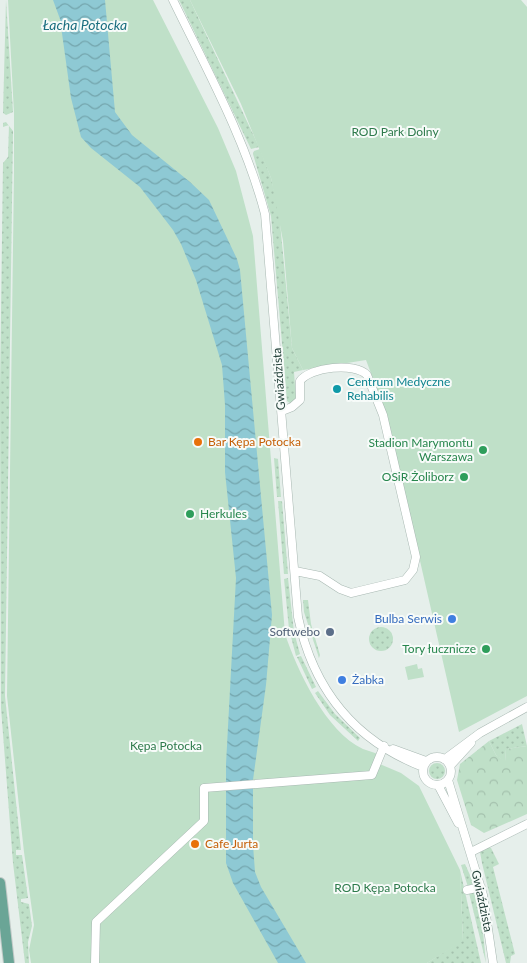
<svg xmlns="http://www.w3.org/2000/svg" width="527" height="963" font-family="Lato,sans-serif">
  <defs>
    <pattern id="grass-dots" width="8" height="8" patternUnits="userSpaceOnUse" patternTransform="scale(1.25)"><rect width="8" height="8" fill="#bfe0c8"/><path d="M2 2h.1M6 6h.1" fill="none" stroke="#a4c1ad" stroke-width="1.8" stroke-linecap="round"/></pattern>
    <pattern id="forest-crowns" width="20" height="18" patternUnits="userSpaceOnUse" patternTransform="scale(1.25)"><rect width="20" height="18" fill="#bfe0c8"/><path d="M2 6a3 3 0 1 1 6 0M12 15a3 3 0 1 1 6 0" fill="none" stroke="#a4c1ad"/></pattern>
    <pattern id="water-waves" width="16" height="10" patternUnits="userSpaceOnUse" patternTransform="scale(1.25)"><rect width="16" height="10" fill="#8ec9d4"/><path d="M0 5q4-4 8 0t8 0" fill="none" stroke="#74a5ad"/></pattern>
  </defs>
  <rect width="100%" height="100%" fill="#e6efeb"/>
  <path fill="url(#grass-dots)" d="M6,0L13,112L6,115L3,113Z
    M179,0H190L259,147L251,149Z
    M6,122L13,131L5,696L21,850H16V855H22L28,898L21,899V902L29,904L32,926L28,942L29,963H25L13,863L1,708L0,391L3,163L8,157L9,125L3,127V123Z
    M260,149L271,178L279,212L292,348L303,370L294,372L296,400L291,404L287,401L271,216L253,154L254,151Z
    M274,458L278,459L281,497H277Z
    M278,501H282L288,574H284Z
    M288,578L294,632L300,654L296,656L289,629L284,579Z
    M303,600H308L311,624L320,655L319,658L304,612Z
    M369 639a12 12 0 1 1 24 0a12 12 0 1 1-24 0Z
    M301,656L316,687L312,689L297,657Z
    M318,691L335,714L360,738L358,741L330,715L315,693Z
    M522,724L527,746L506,749L505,762L496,755L489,741Z
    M429 771a8 8 0 1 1 16 0a8 8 0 1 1-16 0Z
    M488,847L491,848L499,864L493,867L515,954L511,956L510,963H506L482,863L480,852Z
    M465,864L474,884V885L468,887L461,865Z
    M460,870L481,963H427L463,940Z
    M475,892L481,911L486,963L469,893Z"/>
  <path fill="url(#forest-crowns)" d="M489,741L496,755L505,761L506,749L527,746V814L484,833L471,825L457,780L460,764Z"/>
  <path fill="#bfe0c8" d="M8,0H153L218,128L236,171L253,236L285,634C297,670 326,732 363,749C368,751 373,752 378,754L375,762L401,773L419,786L460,870L463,941L427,963H31L29,950L34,925L24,852L7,696L14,172V113Z
    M190,0H521L527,7V696L459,732L387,416L366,360L303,370L292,348L283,241L271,178L241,104Z
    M417,664L418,669L422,668L424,677L408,680L405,667Z"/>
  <path fill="url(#water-waves)" d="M53,0H105L115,112L132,135L190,182L209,200L237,259L240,270L272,615L266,685L253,780V845L255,872L261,887L306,963H278L233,883L226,863V764L236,578L225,472V405L222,365L196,280L181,244L173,230L140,187L91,148L81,137L71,98L60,19Z"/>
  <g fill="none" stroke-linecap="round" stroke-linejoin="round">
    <defs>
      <path id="minor" d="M173,0C207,70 245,138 265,214L298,617C313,688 353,740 423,767
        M282,411L292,407L300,400V381C310,367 355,362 367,375L383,415L416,557L413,570L405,580L351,593L340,589L320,576L295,571
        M393,749L426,761
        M423 771a14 14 0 1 1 28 0a14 14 0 1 1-28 0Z
        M445,759L480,733L527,707
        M450,766L471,743
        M448,780L483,895L493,963
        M438,785L458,823
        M471,852L527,824
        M467,890L481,887
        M95,963L96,922L204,821V788L372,775L384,746"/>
      <path id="major" d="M0,883L9,963"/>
    </defs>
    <use href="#minor" stroke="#a8b8b2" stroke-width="9"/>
    <use href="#major" stroke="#c2cac8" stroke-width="12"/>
    <use href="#minor" stroke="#fff" stroke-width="8"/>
    <use href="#major" stroke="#6aa596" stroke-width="10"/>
  </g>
  <circle fill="#0f9aa8" stroke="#f7fbf9" stroke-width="2" cx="337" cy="389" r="5"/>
  <g fill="#e8710a" stroke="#f7fbf9" stroke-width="2">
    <circle cx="198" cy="442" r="5"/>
    <circle cx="195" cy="844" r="5"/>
  </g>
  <g fill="#2e9e5b" stroke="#f7fbf9" stroke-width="2">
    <circle cx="483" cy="450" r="5"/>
    <circle cx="464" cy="477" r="5"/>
    <circle cx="190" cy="514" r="5"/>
    <circle cx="486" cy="649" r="5"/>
  </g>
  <g fill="#3f7fe0" stroke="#f7fbf9" stroke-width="2">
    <circle cx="452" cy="619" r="5"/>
    <circle cx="342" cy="680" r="5"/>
  </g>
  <circle fill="#5c6f8a" stroke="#f7fbf9" stroke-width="2" cx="330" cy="632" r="5"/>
  <g text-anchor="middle" stroke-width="4" stroke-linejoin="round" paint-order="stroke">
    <g font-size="12" fill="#2d7a4b" stroke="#f7fbf9">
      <text x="395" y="136">ROD Park Dolny</text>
      <text x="166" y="750">Kępa Potocka</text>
      <text x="385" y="892">ROD Kępa Potocka</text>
    </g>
    <g font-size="12" fill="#24423a" stroke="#f7fbf9">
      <text transform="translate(279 379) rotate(-94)" y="4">Gwiaździsta</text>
      <text transform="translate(482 901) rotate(78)" y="4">Gwiaździsta</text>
    </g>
    <g font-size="12" fill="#0d838f" stroke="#f7fbf9" text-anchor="start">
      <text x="347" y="386">Centrum Medyczne<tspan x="347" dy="14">Rehabilis</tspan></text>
    </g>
    <g font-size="12" fill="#c56008" stroke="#f7fbf9" text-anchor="start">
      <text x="208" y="446">Bar Kępa Potocka</text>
      <text x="205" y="848">Cafe Jurta</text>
    </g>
    <g font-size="12" fill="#27864d" stroke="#f7fbf9" text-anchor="end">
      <text x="473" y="447">Stadion Marymontu<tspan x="473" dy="14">Warszawa</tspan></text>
      <text x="454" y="481">OSiR Żoliborz</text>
      <text x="200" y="518" text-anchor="start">Herkules</text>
      <text x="476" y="653">Tory łucznicze</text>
    </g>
    <g font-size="12" fill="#366cbe" stroke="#f7fbf9" text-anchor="end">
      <text x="442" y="623">Bulba Serwis</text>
      <text x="352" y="684" text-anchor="start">Żabka</text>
    </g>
    <g font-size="12" fill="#4e5e75" stroke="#f7fbf9" text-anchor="end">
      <text x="320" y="636">Softwebo</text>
    </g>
    <g font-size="14" font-style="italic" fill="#1c6f80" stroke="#f7fbf9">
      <text x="85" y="30">Łacha Potocka</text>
    </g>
  </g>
</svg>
